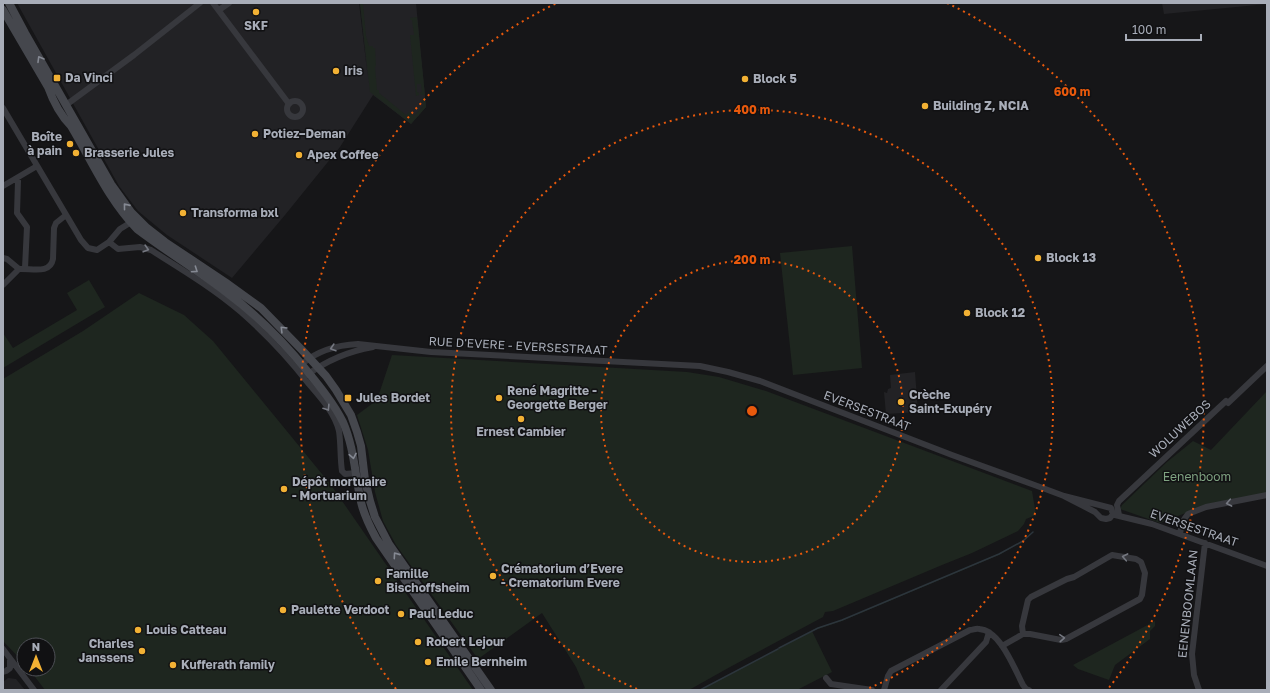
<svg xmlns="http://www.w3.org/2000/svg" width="1270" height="693" font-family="'Golos Text',sans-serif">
  <rect width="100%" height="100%" fill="#161618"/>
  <path fill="#222225" d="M17,3H359L368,79L360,3H416L426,107L411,124L373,95L340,147L285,215L232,278L167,235L138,211L119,186Z
    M1162,3H1267V4L1164,14Z
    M915,372L918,412L886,414L884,392L887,393L888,389L891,388L890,375Z
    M8,678L16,679L25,690H3V682Z"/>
  <path fill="#1e261f" d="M360,3H363L366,36L369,46H373V48H375L376,66L375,67L377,90H379V93L406,115L409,112L414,116L423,106L422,98L425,97L426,107L411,124L370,92Z
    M417,17L425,95H421L420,92H422L421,84H417V92L419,93V95L416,96L410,35H414L412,20H410V18Z
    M852,246L862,368L793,375L780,253Z
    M89,280L105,307L3,368V333L13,348L77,310L67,293Z
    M139,293L184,315L213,341L331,485L473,690H45L29,669H48V645H24V663L3,641V610L4,609L3,608V379L83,331Z
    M392,355L687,372L719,377L766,391L1032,491L1036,515L1026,519L1024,524L1018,531L972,553L942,565L833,611L825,612L823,617L730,667L689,690H580L585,688L576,667L542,613L478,659L396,545L383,521L375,492L368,450L357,415L377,400Z
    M1267,391V493L1206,505L1160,523L1120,509L1122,505L1167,462L1193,441L1211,450Z
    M1037,528L1023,541L999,555L842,621L812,631L832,672L797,690H700L815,629L842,620L1005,551L1023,540Z
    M1155,621V626L1150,631V639L1115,665L1109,680L1078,669L1073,665Z"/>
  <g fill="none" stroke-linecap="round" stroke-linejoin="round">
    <path stroke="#2c353c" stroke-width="1.5" d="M779,648L818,628L842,620L999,554L1023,541L1033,532
      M700,690L778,649"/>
    <path stroke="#37383d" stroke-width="6" d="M213,3L289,104
      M219,10L229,3
      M287 109a8 8 0 1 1 16 0a8 8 0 1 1-16 0Z
      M66,105L134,55L200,3
      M3,108L81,240L88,248L97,250L109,242L120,229L133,221
      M17,178L18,181L17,213L27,227L25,268
      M3,186L37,166
      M109,242L118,249L140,247L151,250C181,269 213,288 241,312C266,334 288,357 308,383C320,397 335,413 339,431C341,444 340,458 342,471L345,474L356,473
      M3,258L7,259L19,269
      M3,285L19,269C31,268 50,275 53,259L54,228L56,223L66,215
      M302,364C317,351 338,345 358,344L431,352L700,366L728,372L760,381L952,455L1040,487L1064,496L1095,512L1101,518L1106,519L1110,518L1113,514L1111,508L1064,496
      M307,375C326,361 350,351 373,347
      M1115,515L1152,524L1267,566
      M1119,515L1117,505L1119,501L1226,401L1228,403L1267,366
      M1180,534L1182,523L1185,518L1188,514L1206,507L1267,495
      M1002,646L1023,634H1030L1061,640L1066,639L1140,599L1142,595L1145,573L1141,562L1136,559L1112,555L1074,577L1067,579L1031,597L1028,600L1022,626L1023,634
      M3,649L34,690
      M3,672L6,671L10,668V660
      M826,678L831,684L872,690
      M884,690L888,676L891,671L970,630C973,630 976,628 979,629C1000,630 1014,668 1023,685L1026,689L1029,690
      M941,690L986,642L989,632
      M1199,690L1194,675L1192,654L1205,543"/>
    <path stroke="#45474d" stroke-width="8" d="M9,3L25,33L111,184L131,212L147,228L165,242L225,282L261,308L302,350L326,376L336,390L351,415L357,432L361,446L365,480L370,501L375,517L389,544L491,690
      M3,10L48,87C53,101 61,116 71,126C92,161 108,199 137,229C166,251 197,270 226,292C257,315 284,342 308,372C321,388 334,404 343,422C354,447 355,475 361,502C364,515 370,527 376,538L481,690"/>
  </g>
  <defs><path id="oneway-chevron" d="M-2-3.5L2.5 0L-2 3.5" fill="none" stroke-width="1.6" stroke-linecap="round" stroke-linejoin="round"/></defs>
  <g stroke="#858993">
    <use href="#oneway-chevron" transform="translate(40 59) rotate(-120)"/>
    <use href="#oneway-chevron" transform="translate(126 206) rotate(-129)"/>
    <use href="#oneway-chevron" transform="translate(195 270) rotate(34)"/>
    <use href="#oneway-chevron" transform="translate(283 329) rotate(-135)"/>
    <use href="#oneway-chevron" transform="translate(353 456) rotate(79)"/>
    <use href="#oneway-chevron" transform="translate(396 555) rotate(-125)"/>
  </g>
  <g stroke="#757881">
    <use href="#oneway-chevron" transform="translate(146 249) rotate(16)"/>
    <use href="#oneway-chevron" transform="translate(333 348) rotate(163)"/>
    <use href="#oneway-chevron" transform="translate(327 408) rotate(57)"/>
    <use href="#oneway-chevron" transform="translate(1229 503) rotate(169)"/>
    <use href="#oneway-chevron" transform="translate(1125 557) rotate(-169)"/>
    <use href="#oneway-chevron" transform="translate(1062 638) rotate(-4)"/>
  </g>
  <g fill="none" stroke="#e8590c" stroke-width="2" stroke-dasharray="2 4">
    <circle cx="752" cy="411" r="151"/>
    <path d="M637 689A301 301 0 1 1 867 689"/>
    <path d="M396 689A452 452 0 0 1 557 3M947 3A452 452 0 0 1 1108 689"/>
  </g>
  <g fill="#f2b134" stroke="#111113" stroke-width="1.5">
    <circle cx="256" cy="12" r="4"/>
    <circle cx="336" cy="71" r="4"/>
    <rect x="53" y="74" width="8" height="8" rx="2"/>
    <circle cx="745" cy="79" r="4"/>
    <circle cx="925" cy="106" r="4"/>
    <circle cx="255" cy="134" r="4"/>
    <circle cx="70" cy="144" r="4"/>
    <circle cx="76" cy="153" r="4"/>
    <circle cx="299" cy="155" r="4"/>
    <circle cx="183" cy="213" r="4"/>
    <circle cx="1038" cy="258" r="4"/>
    <circle cx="967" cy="313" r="4"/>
    <rect x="344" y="394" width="8" height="8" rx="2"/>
    <circle cx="499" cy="398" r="4"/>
    <circle cx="901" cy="402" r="4"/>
    <circle cx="521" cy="419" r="4"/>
    <circle cx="284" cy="489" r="4"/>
    <circle cx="493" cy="576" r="4"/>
    <circle cx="378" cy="581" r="4"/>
    <circle cx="283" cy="610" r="4"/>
    <circle cx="401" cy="614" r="4"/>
    <circle cx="138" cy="630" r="4"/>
    <circle cx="418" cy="642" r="4"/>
    <circle cx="142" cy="651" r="4"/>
    <circle cx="428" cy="662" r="4"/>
    <circle cx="173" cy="665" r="4"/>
  </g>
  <g text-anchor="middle" stroke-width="3" stroke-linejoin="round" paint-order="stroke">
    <g font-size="12" font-weight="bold" fill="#a8adb8" stroke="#111113" text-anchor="start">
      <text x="256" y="30" text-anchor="middle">SKF</text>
      <text x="344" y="75">Iris</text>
      <text x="65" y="82">Da Vinci</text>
      <text x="753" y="83">Block 5</text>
      <text x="933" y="110">Building Z, NCIA</text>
      <text x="263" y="138">Potiez–Deman</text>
      <text x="62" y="141" text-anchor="end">Boîte<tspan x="62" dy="14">à pain</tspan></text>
      <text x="84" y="157">Brasserie Jules</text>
      <text x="307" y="159">Apex Coffee</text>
      <text x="191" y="217">Transforma bxl</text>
      <text x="1046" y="262">Block 13</text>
      <text x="975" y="317">Block 12</text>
      <text x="507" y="395">René Magritte -<tspan x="507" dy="14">Georgette Berger</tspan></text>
      <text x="909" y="399">Crèche<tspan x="909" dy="14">Saint-Exupéry</tspan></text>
      <text x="356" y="402">Jules Bordet</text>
      <text x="521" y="436" text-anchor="middle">Ernest Cambier</text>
      <text x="292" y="486">Dépôt mortuaire<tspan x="292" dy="14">- Mortuarium</tspan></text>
      <text x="501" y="573">Crématorium d’Evere<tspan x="501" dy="14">- Crematorium Evere</tspan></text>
      <text x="386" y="578">Famille<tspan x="386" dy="14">Bischoffsheim</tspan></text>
      <text x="291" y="614">Paulette Verdoot</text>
      <text x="409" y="618">Paul Leduc</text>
      <text x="146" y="634">Louis Catteau</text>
      <text x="426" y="646">Robert Lejour</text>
      <text x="134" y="648" text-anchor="end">Charles<tspan x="134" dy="14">Janssens</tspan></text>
      <text x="436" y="666">Emile Bernheim</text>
      <text x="181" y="669">Kufferath family</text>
    </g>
    <g font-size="12" fill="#a8adb8" stroke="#111113">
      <text transform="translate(518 346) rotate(3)" y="4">RUE D'EVERE - EVERSESTRAAT</text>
      <text transform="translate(867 411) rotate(21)" y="4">EVERSESTRAAT</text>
      <text transform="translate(1180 429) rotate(-43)" y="4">WOLUWEBOS</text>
      <text transform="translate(1194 528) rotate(19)" y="4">EVERSESTRAAT</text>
      <text transform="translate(1188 604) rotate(-84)" y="4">EENENBOOMLAAN</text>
    </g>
    <g font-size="12" fill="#7fa381" stroke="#111113">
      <text x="1197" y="481">Eenenboom</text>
    </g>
  </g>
  <circle cx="752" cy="411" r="6" fill="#e8590c" stroke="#111113" stroke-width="2"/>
  <g font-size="12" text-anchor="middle" font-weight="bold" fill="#e8590c" stroke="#111113" stroke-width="3" stroke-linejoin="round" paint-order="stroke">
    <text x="1072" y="96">600 m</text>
    <text x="752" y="114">400 m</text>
    <text x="752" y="264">200 m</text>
  </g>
  <rect width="1270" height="693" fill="none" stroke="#a8adb8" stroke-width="8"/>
  <g transform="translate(36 657)"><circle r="19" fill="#111113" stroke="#4d4f55"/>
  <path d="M0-3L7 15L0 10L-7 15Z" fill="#f2b134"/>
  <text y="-6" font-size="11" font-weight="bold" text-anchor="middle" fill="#a8adb8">N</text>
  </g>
  <path d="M1126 34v6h75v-6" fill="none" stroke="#a8adb8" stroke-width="2"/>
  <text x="1132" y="34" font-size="12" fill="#a8adb8" stroke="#111113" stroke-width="3" paint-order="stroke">100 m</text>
</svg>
